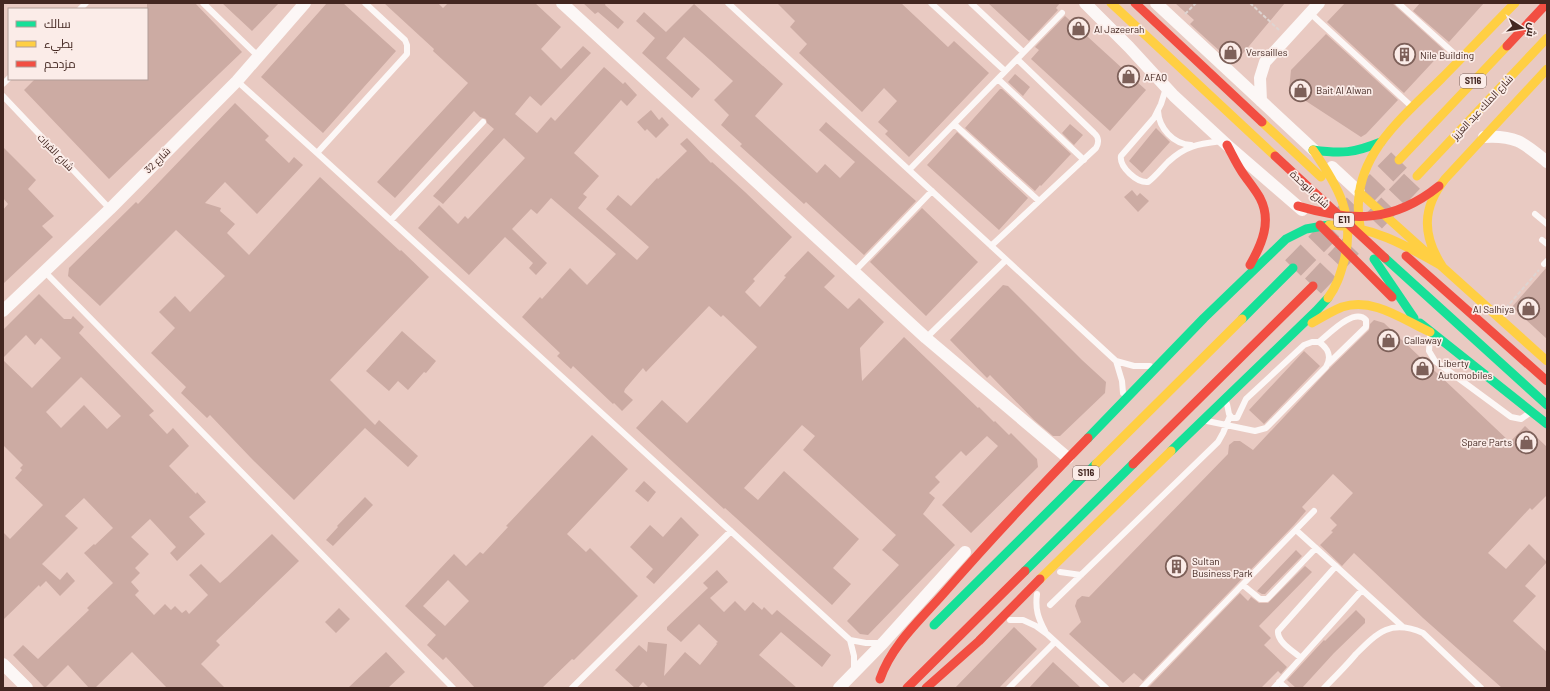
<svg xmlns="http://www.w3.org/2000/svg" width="1550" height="691" font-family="Barlow,Cairo,sans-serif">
  <rect width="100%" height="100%" fill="#e9cac2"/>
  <path fill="#ccaba3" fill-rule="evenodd" d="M147,3H195L242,52L109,179L24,90L35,79H147Z
    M222,3H279L252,31Z
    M327,3H343L396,51L323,133L261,77Z
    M384,3H438L443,8L448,3H535L561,27L541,49L561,69L583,46L591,53L541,106L530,96L515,114L537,133L551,117L555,121L604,67L623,84L625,82L637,95L627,106L621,100L574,153L599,176L583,194L587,197L578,208L637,260L649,247L606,209L618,195L631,206L657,178L658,179L687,151L680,144L687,138L711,163L712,162L745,192L792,237L753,279L755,281L745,292L760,307L786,277L784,276L808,251L835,276L824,287L848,309L859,298L884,322L860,348L862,381L904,337L978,408L979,407L994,422L995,421L1009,435L1011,433L1037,459L1038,467L971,533L942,505L998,446L987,436L966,456L961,451L935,477L940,482L929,493L935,498L923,514L955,545L868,635L860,634L847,621L899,565L882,550L896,535L803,450L815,436L802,425L744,488L758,500L784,471L859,539L833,568L851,584L832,605L725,508L724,509L636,428L662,400L687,423L757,347L723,315L721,317L709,306L646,372L643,368L625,389L624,392L633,400L622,411L614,403L613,404L573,366L571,369L557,356L560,353L522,317L540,297L542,299L570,268L587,285L616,254L551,198L537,214L531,209L512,229L547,263L536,275L529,268L533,263L505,237L469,275L418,228L439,205L458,224L465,216L468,219L525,158L504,138L443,204L433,196L494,129L487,123L486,119L480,117L474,111L395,198L377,182L468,83L433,51L434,49Z
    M583,3H606L605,5L624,22L618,29L598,12L595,14Z
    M777,3H901L948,47L954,41L989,73L909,157L885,134L888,131L878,122L897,101L884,88L862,112L799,53L807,44L790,27L795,21Z
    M988,3H1060L1056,8L1058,10L1029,41Z
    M1175,3H1285L1234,64L1190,24L1194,20Z
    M1345,3H1392L1444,50L1404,93L1327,22Z
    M1420,3H1484L1449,42L1413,11Z
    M694,4L783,84L755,116L817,173L825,164L840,178L855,162L819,130L826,122L916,201L864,255L806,202L804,204L740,146L742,144L721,125L729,115L714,100L733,81L710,60L684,37L666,58L700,89L692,98L642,53L655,38L636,21L644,12L666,32Z
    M1065,16L1146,90L1110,131L1031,59L1039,50L1035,47Z
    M1326,34L1398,100L1366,134L1361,137L1289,90L1291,70Z
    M1015,74L1030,87L1023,96L1008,82Z
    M1000,89H1002L1071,154L1041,186L1040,185L1035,191L965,128Z
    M235,103L269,136L265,140L289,163L294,157L303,165L257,214L225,182L205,203L221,208L220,211L235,224L227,233L249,255L320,177L400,251L401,250L429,277L330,380L375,425L379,420L418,456L408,467L365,428L294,500L251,458L210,415L207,418L181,393L186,387L151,353L175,328L159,312L175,296L190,312L225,276L176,230L100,306L68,276L69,268L136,202L138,204Z
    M651,110L659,120L662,117L669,125L656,138L647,129L645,131L637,122Z
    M1070,124L1083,135L1074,145L1062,133Z
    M1156,128L1170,142L1142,173L1129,161Z
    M957,132L1028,198L999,230L927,165Z
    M3,147L36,180L28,189L54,216L42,226L53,237L3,284V210L8,204L3,198Z
    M1132,190L1137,196L1140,193L1149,201L1138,212L1124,197Z
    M922,208L978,262L926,316L870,262Z
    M1547,267V339L1512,307Z
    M1003,285L1008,286L1082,360L1106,382L1105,393L1060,436H1053L1034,420L990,375L987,378L950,340Z
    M39,294L64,319H71L73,316L84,327L79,333L154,411L149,415L167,434L173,428L189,446L169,466L196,494L197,492L206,502L189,517L205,534L177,561L170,553L176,547L150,519L131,537L149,554L135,568L140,573L131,582L139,591L135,595L154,615L165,604L171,610L175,606L182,613L186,610L189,614L208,595L189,575L201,564L220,583L227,577L272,534L299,561L216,641L220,645L201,664L225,688H167L132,652L95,688H89L68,665L45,688L13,655L23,645L38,659L89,610L87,608L113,583L84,553L94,544L95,545L113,528L84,498L65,516L78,528L42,564L60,580L67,572L75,581L60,596L46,581L40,587L39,585L3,620V532L10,539L43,505L15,478L22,470L20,468L23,465L3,445V360L32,388L61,358L41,338L35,345L26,335L3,358V330ZM81,377L121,416L107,429L84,405L61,428L46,412Z
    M1374,320L1384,323L1510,442L1525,426L1547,447V495L1532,510L1530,508L1488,553L1506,569L1529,544L1547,562L1525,586L1536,596L1513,621L1547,652V688H1502L1423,618L1354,553L1342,566L1320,545L1333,532L1331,531L1337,525L1330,518L1353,493L1333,474L1302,507L1306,511L1294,525L1143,681L1134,673L1123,683L1069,634L1081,622L1075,606L1077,600L1082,596L1089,597L1228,454L1229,445L1234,441H1240L1253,450L1331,367L1369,330L1370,324Z
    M402,331L436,361L426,373L424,372L408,390L398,381L389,391L366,371Z
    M1304,351L1320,366L1264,424L1249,410Z
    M592,435L628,469L567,534L586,552L590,548L638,596L574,660L572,659L542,688H475L446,657L443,660L427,645L436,635L405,606L454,554L466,566L480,552L483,554L508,527L506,526ZM448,580L469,601L445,626L423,606Z
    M644,481L656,492L648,502L635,491Z
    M365,497L373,505L333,546L326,540L338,527L337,526Z
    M681,517L699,535L654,584L646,577L653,569L630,547L650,525L663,537Z
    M1296,550L1302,556L1265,594H1262L1257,591Z
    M1305,566L1312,572L1259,626L1271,638L1264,645L1287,667L1281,674L1278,671L1261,688L1149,687L1240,593L1248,601L1251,597L1259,603H1268Z
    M717,570L728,582L710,598L724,612L735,601L745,611L753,602L762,610L764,607L772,615L777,610L831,655L822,667L781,632L759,655L797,688H649L643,682L638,688H635L615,670L639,645L647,652L648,642L667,644L664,676L685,652L700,665L717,644L716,643L718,642L699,624L681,642L667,630V627L708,588L703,583Z
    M339,608L350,619L336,633L325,622Z
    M1356,610L1365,619V623L1334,653L1302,688H1296L1287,680L1324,640L1325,641Z
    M1014,627L1037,649L999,688H955Z
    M386,652L405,672L388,688H348Z
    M1053,662L1081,688H1029Z"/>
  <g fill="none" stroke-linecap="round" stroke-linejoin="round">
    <path stroke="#c8a9a2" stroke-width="22" stroke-dasharray="22 11" stroke-linecap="butt" d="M1374,221L1417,176
      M1293,268L1399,160
      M1313,286L1352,245"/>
    <path stroke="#ded4d1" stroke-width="2" stroke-dasharray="4 2" stroke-linecap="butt" d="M1250,3L1279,30
      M1185,14L1196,3
      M1506,308L1539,270"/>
    <path stroke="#fcf7f6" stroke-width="6" d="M203,3L258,56
      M728,3L1116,361L1134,366H1150
      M931,3L1005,71
      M971,3L1023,52
      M1398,3L1458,57
      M80,9L86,3
      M1310,13L1410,105
      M998,79L1084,160
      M237,81L317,153L850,640L854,656V670
      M3,84L9,78
      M1166,88L1161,104L1154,118L1121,156C1119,167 1137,183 1148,182C1155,177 1162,168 1168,162C1186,145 1199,144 1223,141
      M3,96L110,209
      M1158,111C1159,128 1173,144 1191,145
      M954,124L1039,201
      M317,153L407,54V45L405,40L365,3
      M909,170L1062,13
      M1535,214L1547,224
      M391,220L483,122
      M1542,240L1547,244
      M991,246L1096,148C1099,143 1099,137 1094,133L1017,59
      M1544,264L1547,261
      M44,271L453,688
      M854,272L932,191
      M1430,335L1429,351L1435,361L1511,417L1521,419L1531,412
      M926,338L1006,260
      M1319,342C1329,334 1354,307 1366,320V327L1328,364
      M1116,361L1122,381L1123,393
      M1207,421L1255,431L1266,428L1326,367C1332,357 1328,348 1319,342H1312L1304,345L1246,399L1237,418H1232L1229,414L1227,404
      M1296,530L1403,627
      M1060,572L1081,575
      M1243,585L1260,599H1267L1316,548
      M1037,594C1035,609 1038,618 1045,631
      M1050,605L1218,442L1223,433L1230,416
      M1010,620H1023L1036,626L1047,634L1106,688
      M850,640L866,643H882
      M1301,658C1293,651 1277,642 1278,631L1336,566
      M1279,682L1286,688
      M572,688L731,531
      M1009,688L1055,642
      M1142,688L1314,511
      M1274,688L1362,590
      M1324,688C1335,677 1346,666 1356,654C1378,632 1391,619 1423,633L1481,688"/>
    <path stroke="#fcf7f6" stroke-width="12" d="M562,3L926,338L1068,458
      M1085,3L1129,47L1174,96L1227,145L1302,210
      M1156,3L1317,153
      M1261,101L1260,78L1265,62L1319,3
      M1484,137C1516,135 1524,143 1547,162
      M1332,167L1359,192
      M3,311L110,209L237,81L305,3
      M3,664L27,688
      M839,688L883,643L965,552"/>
    <path stroke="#16e098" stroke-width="9" d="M1313,150C1342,154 1354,153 1381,142
      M1385,258L1547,405
      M1374,259L1414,318
      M1242,319L1293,268
      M1420,323L1547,424
      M1088,438L1204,318L1286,239L1306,229L1329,225
      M1171,451L1316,311L1328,298
      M1025,571L1133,464
      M934,625L1096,464"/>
    <path stroke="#ffcf43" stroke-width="9" d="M1111,3L1275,156
      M1262,122L1321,177
      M1313,150C1338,186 1356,216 1344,261C1340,275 1337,286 1328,298
      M1399,160L1507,46
      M1417,176L1547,38
      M1359,192L1547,361
      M1329,225C1372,226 1405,245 1442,266
      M1360,226C1348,160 1399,121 1441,79C1466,54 1490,28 1515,3
      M1442,266C1422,235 1422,208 1445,179L1547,69
      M1312,323C1322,317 1332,311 1342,307C1374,297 1403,320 1430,332
      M1096,464L1242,319
      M1040,579L1171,451"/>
    <path stroke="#f24e42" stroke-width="9" d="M1135,3L1262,122
      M1507,46L1547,3
      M1227,145C1232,154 1236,163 1242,172C1248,181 1255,189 1260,198C1272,221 1262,244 1250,265
      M1275,156L1385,258
      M1298,206C1352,222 1393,223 1439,186
      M1320,225L1392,297
      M1406,256L1547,381
      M1133,464L1313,286
      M880,679C891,646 920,620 943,594C990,540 1038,489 1088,438
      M907,688L1025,571
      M926,688L979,641L1040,579"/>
  </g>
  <defs>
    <symbol id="shop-ring" viewBox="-11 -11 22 22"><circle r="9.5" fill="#fbece8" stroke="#7d6059" stroke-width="1.5"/><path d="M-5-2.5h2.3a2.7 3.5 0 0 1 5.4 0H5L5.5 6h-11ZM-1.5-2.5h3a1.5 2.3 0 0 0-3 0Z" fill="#7d6059"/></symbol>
    <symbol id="building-ring" viewBox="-11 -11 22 22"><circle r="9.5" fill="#fbece8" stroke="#7d6059" stroke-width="1.5"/><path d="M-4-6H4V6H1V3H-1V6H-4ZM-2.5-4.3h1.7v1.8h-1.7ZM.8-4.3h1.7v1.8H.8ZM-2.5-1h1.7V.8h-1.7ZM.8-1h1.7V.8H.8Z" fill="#7d6059"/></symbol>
  </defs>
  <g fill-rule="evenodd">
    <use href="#shop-ring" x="1066" y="16" width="25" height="25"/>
    <use href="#shop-ring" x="1218" y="40" width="25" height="25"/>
    <use href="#building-ring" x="1392" y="42" width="25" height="25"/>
    <use href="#shop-ring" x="1116" y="64" width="25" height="25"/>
    <use href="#shop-ring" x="1288" y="78" width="25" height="25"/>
    <use href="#shop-ring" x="1516" y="296" width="25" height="25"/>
    <use href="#shop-ring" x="1376" y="328" width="25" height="25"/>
    <use href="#shop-ring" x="1410" y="356" width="25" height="25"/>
    <use href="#shop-ring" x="1514" y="430" width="25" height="25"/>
    <use href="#building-ring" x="1164" y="554" width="25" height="25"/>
  </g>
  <g text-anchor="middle" stroke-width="3.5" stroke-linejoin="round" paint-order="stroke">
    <g fill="#fbece8" stroke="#7a625d" stroke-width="1">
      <rect x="1460" y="74" width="26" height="14" rx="3"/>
      <rect x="1334" y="213" width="20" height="14" rx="3"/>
      <rect x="1073" y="466" width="26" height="14" rx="3"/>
    </g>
    <g font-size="9" font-weight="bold" fill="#432721">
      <text x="1473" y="84">S116</text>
      <text x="1344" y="223">E11</text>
      <text x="1086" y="476">S116</text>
    </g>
    <g font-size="10" fill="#432721" stroke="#fbece8" text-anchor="start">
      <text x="1094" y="33">Al Jazeerah</text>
      <text x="1246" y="56">Versailles</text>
      <text x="1420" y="59">Nile Building</text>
      <text x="1144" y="81">AFAQ</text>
      <text x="1316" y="94">Bait Al Alwan</text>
      <text x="1514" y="313" text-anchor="end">Al Salhiya</text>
      <text x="1404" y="344">Callaway</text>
      <text x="1438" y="367">Liberty<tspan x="1438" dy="12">Automobiles</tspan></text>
      <text x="1512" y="446" text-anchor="end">Spare Parts</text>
      <text x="1192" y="565">Sultan<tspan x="1192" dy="12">Business Park</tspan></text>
    </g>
    <g font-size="10" fill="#432721" stroke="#fbece8">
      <text transform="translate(1482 107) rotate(-47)" y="4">شارع الملك عبد العزيز</text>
      <text transform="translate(56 152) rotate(46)" y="4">شارع الفرات</text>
      <text transform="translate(157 160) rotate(-45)" y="4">شارع 32</text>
      <text transform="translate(1310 189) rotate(43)" y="4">شارع الوحدة</text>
    </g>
  </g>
  <rect width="1550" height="691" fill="none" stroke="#432721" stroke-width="8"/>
  <rect x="8" y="8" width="140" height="72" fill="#fbece8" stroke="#b19d98"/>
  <rect x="16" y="21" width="20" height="6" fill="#16e098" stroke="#b19d98"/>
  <text x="44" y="28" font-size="12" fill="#432721">سالك</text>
  <rect x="16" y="41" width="20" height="6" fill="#ffcf43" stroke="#b19d98"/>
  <text x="44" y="48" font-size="12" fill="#432721">بطيء</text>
  <rect x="16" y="61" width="20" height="6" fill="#f24e42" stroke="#b19d98"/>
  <text x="44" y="68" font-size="12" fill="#432721">مزدحم</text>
  <g transform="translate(1522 28) rotate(102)" stroke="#fbece8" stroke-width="3" paint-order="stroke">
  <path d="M0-3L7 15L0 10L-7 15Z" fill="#432721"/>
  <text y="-6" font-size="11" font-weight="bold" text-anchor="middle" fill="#432721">ش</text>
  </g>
</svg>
